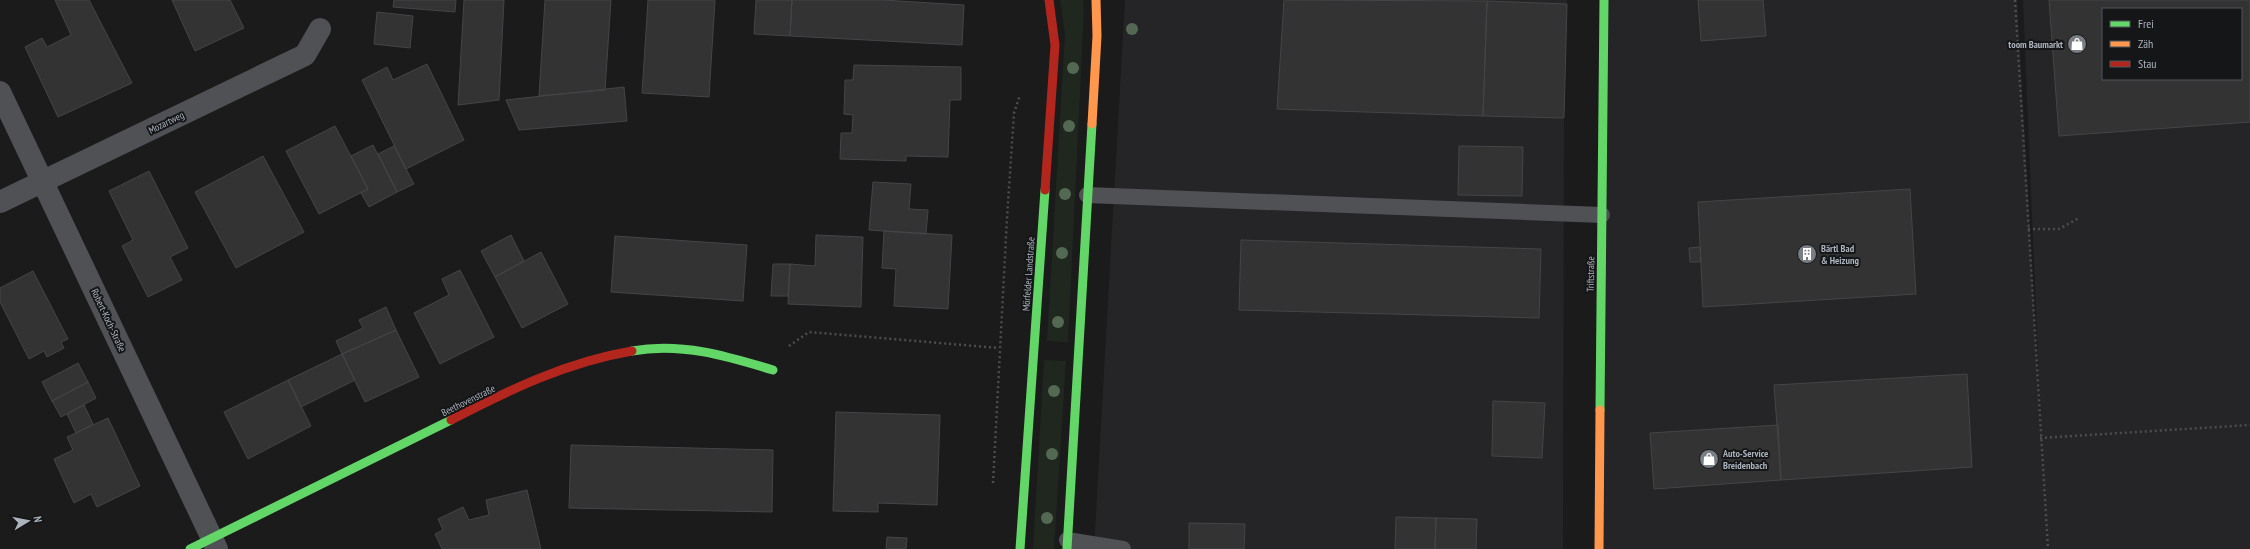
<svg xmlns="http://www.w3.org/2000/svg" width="2250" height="549" font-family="'PT Sans Narrow',sans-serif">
  <rect width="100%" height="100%" fill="#1b1b1c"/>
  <path fill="#252528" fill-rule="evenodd" d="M1125,0H1567L1564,118L1563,549H1094Z
    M1604,0H2017L2041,431L2023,0H2250V549H1598ZM2103,9H2241V79H2103Z"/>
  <path fill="#1f271f" d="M1060,0H1083L1084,9L1068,342L1047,341L1065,34Z
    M1044,360L1066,361L1054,549H1033Z"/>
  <path fill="#333334" stroke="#444548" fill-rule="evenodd" d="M55,0H89L132,83L58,117L25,47L42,38L47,47L71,35Z
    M172,0H230L244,28L195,51Z
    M394,0H456L455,12L393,7Z
    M464,0H504L499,100L458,105Z
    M545,0H611L605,90L539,96Z
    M648,0H715L709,97L642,93Z
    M756,0H792L790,36L754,34Z
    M792,0H883L964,5L962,45L790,36Z
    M1284,0L1487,1L1483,116L1277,109Z
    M1698,0H1763L1766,36L1701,41Z
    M2049,0H2250V122L2059,136ZM2103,9H2241V79H2103Z
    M1487,1L1567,4L1564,118L1483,116Z
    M377,12L413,16L410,48L374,44Z
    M427,64L464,140L406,169L362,80L387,67L393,80Z
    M854,65L961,67V100H950L948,157L906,156V161L840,159L841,133H852L853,115L844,114L845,80H853Z
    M624,87L627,121L519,130L506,100Z
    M335,126L368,189L319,214L286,151Z
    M373,145L397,192L369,207L361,193L368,189L351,156Z
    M394,146L414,184L397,192L378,154Z
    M1459,146L1523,147L1522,196L1458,195Z
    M263,156L304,232L236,268L195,192Z
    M149,171L188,248L170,257L182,280L148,297L122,246L133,240L109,191Z
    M873,182L911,184L909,209L928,210L926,234L869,230Z
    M1910,189L1916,294L1703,307L1698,202Z
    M884,231L952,235L948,309L894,306L896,269L882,268Z
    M511,235L524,261L495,277L481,251Z
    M816,235L863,237L861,307L788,304L790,264L815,266Z
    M615,236L747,245L743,301L611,292Z
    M1241,240L1541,249L1539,318L1239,310Z
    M1700,247L1701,262H1690L1689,248Z
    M541,252L568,304L522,328L495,277Z
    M773,264H790L788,296H771Z
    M460,270L494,337L440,364L414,313L449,295L442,279Z
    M33,271L68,339L61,342L64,348L47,357L44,351L29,359L0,302V288Z
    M386,307L396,330L342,354L336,341L363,328L359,320Z
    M396,330L419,377L365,402L342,354Z
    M342,354L355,380L301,407L288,380Z
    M78,363L88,382L52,401L42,382Z
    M1967,374L1972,467L1781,480L1774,385Z
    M288,380L311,426L248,459L224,412Z
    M88,382L96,398L61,417L52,401Z
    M1493,401L1545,403L1542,458L1492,456Z
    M84,405L93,424L76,433L67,414Z
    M836,412L940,415L937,505L878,503V512L833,511Z
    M108,418L140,486L97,507L91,494L74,503L54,459L73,450L67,437Z
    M1778,425L1781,480L1654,489L1650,433Z
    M571,445L773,450L772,512L569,508Z
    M527,490L541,549H442L435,534L443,530L438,519L463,507L469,520L489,515L486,500Z
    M1396,517L1436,518L1435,549H1395Z
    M1436,518L1477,519L1476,549H1435Z
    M1189,523L1245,524L1244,549H1189Z
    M887,537L907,538L906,549H886Z"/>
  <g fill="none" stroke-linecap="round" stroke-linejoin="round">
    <path stroke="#4b4d4f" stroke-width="2.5" stroke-dasharray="2 3" stroke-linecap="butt" d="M2015,0L2048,549
      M2028,229H2059L2079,218
      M789,346L809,332L999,348
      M2040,438L2250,425
      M993,483L1007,218L1014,113L1020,95"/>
    <path stroke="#4f5155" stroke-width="16" d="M1087,195L1602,215
      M1067,540L1123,549"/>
    <path stroke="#4f5155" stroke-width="22" d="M0,92L217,549
      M0,202L305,55L320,29"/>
    <path stroke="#63d668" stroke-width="9" d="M632,351C681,342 727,356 773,370
      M1600,410L1604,0
      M190,549L451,420
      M1020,549L1045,190
      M1067,549L1092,124"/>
    <path stroke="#ff974d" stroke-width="9" d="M1092,124L1097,36L1096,0
      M1599,549L1600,410"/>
    <path stroke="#b3261e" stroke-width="9" d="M1045,190L1055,45L1049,0
      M451,420C509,390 567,362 632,351"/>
  </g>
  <g fill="#546954">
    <circle cx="1132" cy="29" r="6"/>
    <circle cx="1073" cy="68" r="6"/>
    <circle cx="1069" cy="126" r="6"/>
    <circle cx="1065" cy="194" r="6"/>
    <circle cx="1062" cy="253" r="6"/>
    <circle cx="1058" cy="322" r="6"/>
    <circle cx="1054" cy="391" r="6"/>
    <circle cx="1052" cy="454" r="6"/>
    <circle cx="1047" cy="518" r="6"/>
  </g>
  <defs>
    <symbol id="shop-disc" viewBox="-11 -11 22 22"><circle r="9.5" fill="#797e85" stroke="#151618"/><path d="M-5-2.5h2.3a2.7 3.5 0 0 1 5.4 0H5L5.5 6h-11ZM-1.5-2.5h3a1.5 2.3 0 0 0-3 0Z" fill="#fff"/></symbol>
    <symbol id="building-disc" viewBox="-11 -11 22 22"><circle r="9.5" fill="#797e85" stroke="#151618"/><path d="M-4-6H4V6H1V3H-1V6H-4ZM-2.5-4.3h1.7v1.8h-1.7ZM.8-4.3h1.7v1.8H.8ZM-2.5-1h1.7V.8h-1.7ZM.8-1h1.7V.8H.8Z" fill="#fff"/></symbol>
  </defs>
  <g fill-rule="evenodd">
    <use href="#shop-disc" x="2066" y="33" width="22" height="22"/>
    <use href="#building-disc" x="1796" y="243" width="22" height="22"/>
    <use href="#shop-disc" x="1698" y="448" width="22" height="22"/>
  </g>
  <g text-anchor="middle" stroke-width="4" stroke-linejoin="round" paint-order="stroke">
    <g font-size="10" font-weight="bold" fill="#acb3bd" stroke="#151618" text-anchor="start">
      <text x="2063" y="48" text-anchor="end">toom Baumarkt</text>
      <text x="1821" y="252">Bärtl Bad<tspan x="1821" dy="12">&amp; Heizung</tspan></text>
      <text x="1723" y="457">Auto-Service<tspan x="1723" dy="12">Breidenbach</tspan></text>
    </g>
    <g font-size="10" fill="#acb3bd" stroke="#151618">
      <text transform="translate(166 122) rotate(-26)" y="4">Mozartweg</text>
      <text transform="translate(1028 274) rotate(-86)" y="4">Mörfelder Landstraße</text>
      <text transform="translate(1590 274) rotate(-89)" y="4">Triftstraße</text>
      <text transform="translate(109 320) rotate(65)" y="4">Robert-Koch-Straße</text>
      <text transform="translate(468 400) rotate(-26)" y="4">Beethovenstraße</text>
    </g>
  </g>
  <rect x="2102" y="8" width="140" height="72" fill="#151618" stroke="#51555a"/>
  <rect x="2110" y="21" width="20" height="6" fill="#63d668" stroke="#51555a"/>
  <text x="2138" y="28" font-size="12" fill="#acb3bd">Frei</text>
  <rect x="2110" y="41" width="20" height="6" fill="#ff974d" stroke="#51555a"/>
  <text x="2138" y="48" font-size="12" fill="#acb3bd">Zäh</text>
  <rect x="2110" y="61" width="20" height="6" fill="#b3261e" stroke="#51555a"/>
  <text x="2138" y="68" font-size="12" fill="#acb3bd">Stau</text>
  <g transform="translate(28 521) rotate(80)" stroke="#151618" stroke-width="3" paint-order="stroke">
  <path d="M0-3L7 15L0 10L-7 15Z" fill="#acb3bd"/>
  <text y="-6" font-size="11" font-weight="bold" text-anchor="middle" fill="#acb3bd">N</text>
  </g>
</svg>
